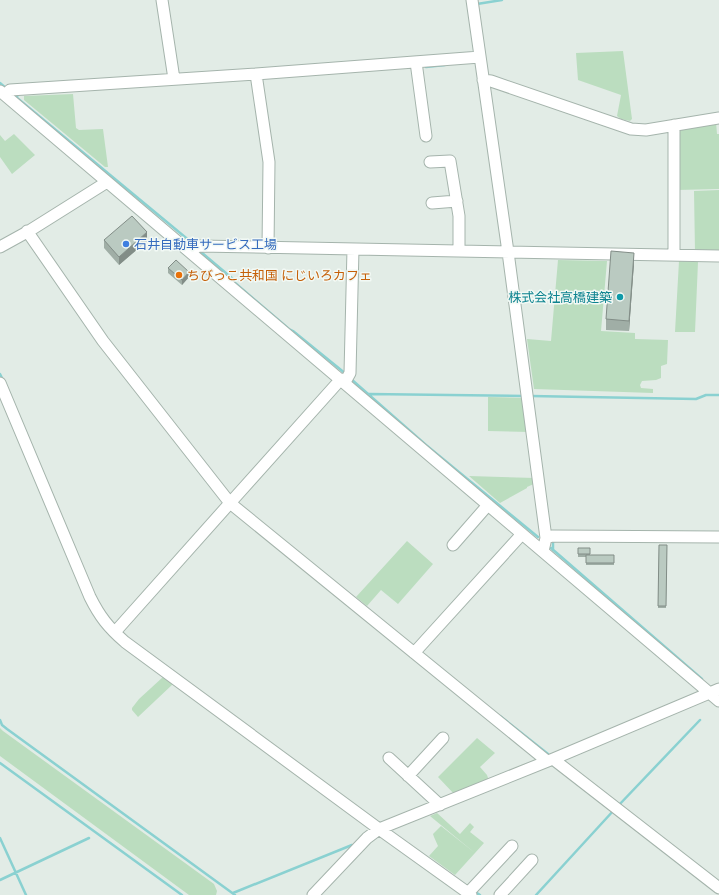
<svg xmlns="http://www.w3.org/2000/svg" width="719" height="895" font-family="Karla,'Noto Sans JP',sans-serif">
  <rect width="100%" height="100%" fill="#e2ece6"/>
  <path fill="#bbddbf" d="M623,51L632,119L630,121L621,119L617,116L621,95L578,80L576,53Z
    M73,94L76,128L79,130L103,129L108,167H105L24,100V96Z
    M716,122L717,134H719V189L677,190L676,128Z
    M14,134L35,155L12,174L0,157V135L5,141Z
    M719,190V253L695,252L694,191Z
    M558,260L607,261L601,331L635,333V339L668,340L667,364L661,366V378L656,380L642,381L640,385L641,388L653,389V393L534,389L527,339L551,341Z
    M679,261L698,262L695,332H675Z
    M488,397L525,398L529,432L488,431Z
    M469,476L535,478L536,483L527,487V488L500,503Z
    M407,541L433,564L398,604L381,590L367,606L356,597Z
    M163,677L173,684L138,717L132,710V708L139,699Z
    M0,728L3,731L214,884L217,891L216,895H189L0,756Z
    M477,738L495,753L480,767L487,775L489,781L455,795L438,777Z
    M437,813L460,834L470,823L474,827L470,832L484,843L475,853L430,816Z
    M441,826L475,853L455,875L429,856L438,846L434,837L433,834Z"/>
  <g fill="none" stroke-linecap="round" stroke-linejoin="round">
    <path stroke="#8ad1d1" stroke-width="2.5" d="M477,4L502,0
      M426,67L445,65
      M0,83L7,89
      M16,97L18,95L20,94
      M16,97L191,242
      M201,252L233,279L234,282L289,329L293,331L346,374
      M0,374L3,380
      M351,379L426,445L538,537
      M369,394L524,396
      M531,396L696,399L706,395H719
      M551,548L702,679
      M553,550V541H555
      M500,716L548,754
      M0,720L2,725L7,729L235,895
      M0,763L182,895
      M618,806L700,720
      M0,838L26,895
      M0,880L89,838
      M474,891L480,895
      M233,893L352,845
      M536,895L614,810"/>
    <defs>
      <path id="minor" d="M162,0L174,79
        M472,0L508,252L546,538L543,551
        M416,62L426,136
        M256,74L269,162L268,248
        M483,80L491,81L631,129L646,130L719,118
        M0,91L719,701
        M5,95L10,90L256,74L480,57
        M674,125V255
        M430,162L450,161L459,216V251
        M432,203L457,201
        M27,231L103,341L230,503L341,379
        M0,247L29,231L107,182
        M190,251L199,246L719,256
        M345,382L350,373L353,249
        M0,383L90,597C100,617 108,627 125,642L379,829L471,895
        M546,538L552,536L719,537
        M453,545L488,505
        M115,632L230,503L547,761
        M414,653L522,534
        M389,758L440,805
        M553,759L719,888
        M408,776L443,738
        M468,893L512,846
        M313,895L367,838L379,829L553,759L719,689
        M500,895L532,860"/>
    </defs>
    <use href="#minor" stroke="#a5b4ac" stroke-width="13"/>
    <use href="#minor" stroke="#fff" stroke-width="11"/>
  </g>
  <path fill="#a0aea6" d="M104,240L147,241L119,265L104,248Z
    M634,263L629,331L606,330V319Z
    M168,268L189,277L182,285L168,273Z
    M659,545H667L666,608H658Z
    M578,548H590V555H614V565H586V557H578Z"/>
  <path fill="#828d87" d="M147,232V241L119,265V257Z
    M634,253V263L629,331V321Z
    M189,272V277L182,285V280Z"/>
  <path fill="#bacac1" stroke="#828d87" d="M132,216L147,232L119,257L104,240Z
    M611,251L634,253L629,321L606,319Z
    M176,260L189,272L182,280L168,268Z
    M659,545H667L666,606H658Z
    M578,548H590V554H578Z
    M586,555H614V563H586Z"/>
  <circle fill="#3f7fe0" stroke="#f2f9f5" stroke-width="1.5" cx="126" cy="244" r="4"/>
  <circle fill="#e8710a" stroke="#f2f9f5" stroke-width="1.5" cx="179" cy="275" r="4"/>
  <circle fill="#0f9aa8" stroke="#f2f9f5" stroke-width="1.5" cx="620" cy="297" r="4"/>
  <g text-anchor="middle" stroke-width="3" stroke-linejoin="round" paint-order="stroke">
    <g font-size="13" fill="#366cbe" stroke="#f2f9f5" text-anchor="start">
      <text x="134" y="249">石井自動車サービス工場</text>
    </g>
    <g font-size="13" fill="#c56008" stroke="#f2f9f5" text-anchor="start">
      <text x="187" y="280">ちびっこ共和国 にじいろカフェ</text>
    </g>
    <g font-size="13" fill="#0d838f" stroke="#f2f9f5" text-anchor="end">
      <text x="612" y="302">株式会社高橋建築</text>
    </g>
  </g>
</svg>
